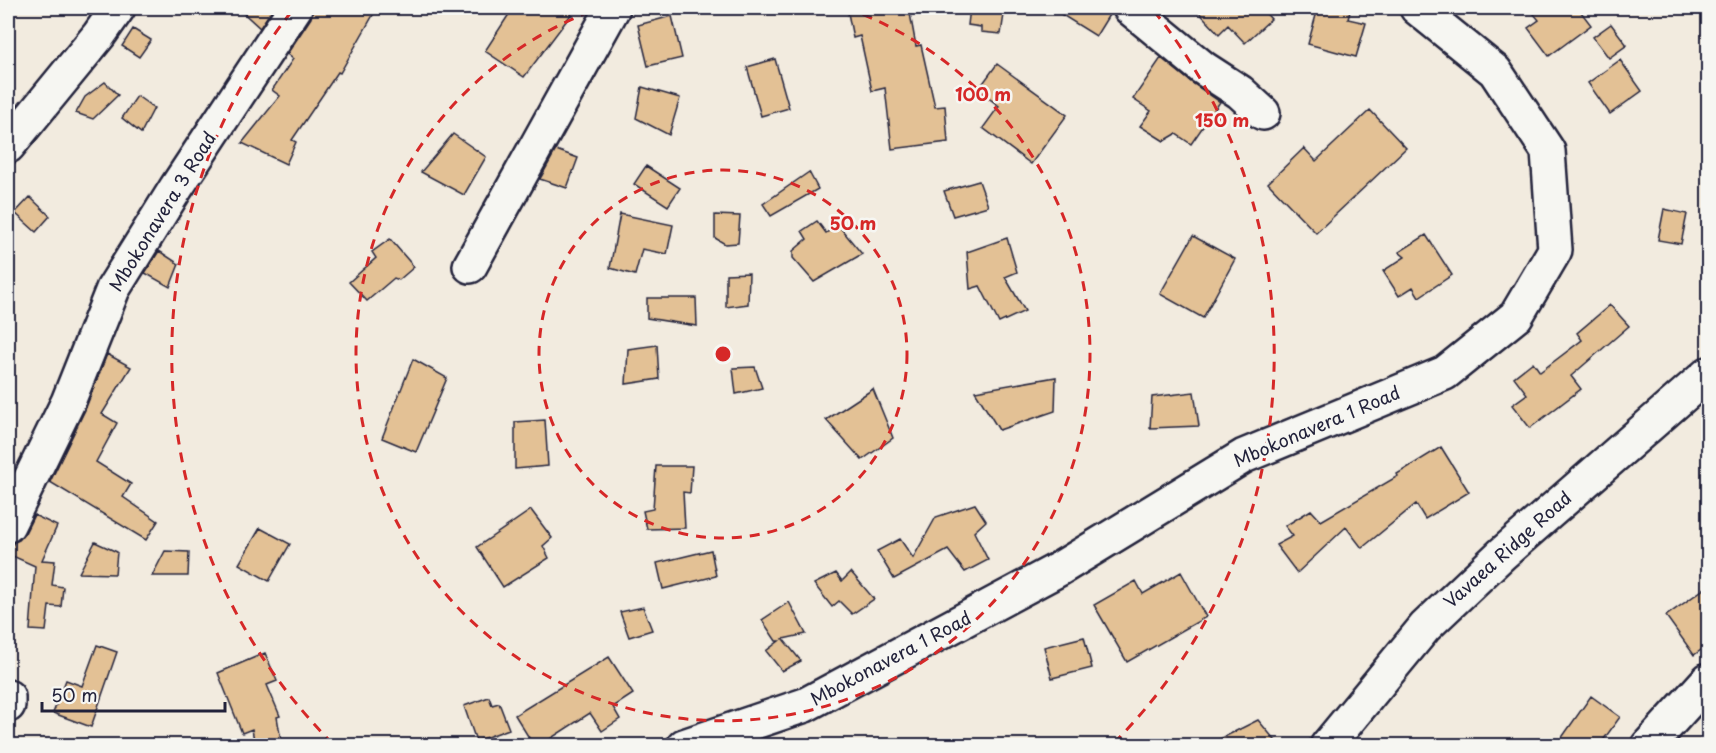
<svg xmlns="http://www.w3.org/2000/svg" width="1716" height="753" font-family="'Playpen Sans',sans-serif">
  <rect width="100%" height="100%" fill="#f2ebdf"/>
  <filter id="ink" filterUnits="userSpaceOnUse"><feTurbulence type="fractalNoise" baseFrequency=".0167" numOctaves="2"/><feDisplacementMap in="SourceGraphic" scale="12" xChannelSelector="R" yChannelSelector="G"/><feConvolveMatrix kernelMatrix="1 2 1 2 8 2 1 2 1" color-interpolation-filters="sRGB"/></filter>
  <g filter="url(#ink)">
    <path fill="#e3c195" stroke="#22223b" stroke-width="1.5" d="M238,8H273L260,28Z
      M313,8H377L340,73L338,72L292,140L296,142L286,164L242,143L280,96L272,90L293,59L287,54L311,18Z
      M513,8H576L524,77L485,51Z
      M847,8H909L916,46L921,45L935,107L945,106L948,142L892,149L885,88L872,91L860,36L853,38Z
      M970,8H1005L1001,34L981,32V27L968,25Z
      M1051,8H1112V10L1096,36Z
      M1195,8H1261L1271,19L1245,43L1228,25L1219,34Z
      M1318,8H1351L1348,19L1366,23L1356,57L1308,44Z
      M1529,8H1578L1591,25L1549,56L1528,28L1539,20Z
      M672,16L682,58L648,66L638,25Z
      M1611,24L1627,45L1609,58L1593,37Z
      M133,29L151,40L139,57L122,46Z
      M1161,58L1191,82L1220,102L1191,144L1176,134L1164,141L1140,126L1151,111L1133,99Z
      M775,59L789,108L761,116L747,67Z
      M1620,60L1642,91L1610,114L1588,83Z
      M997,64L1067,115L1031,164L983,128L999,106L978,90Z
      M105,82L118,95L93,119L76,113L85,97Z
      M642,87L680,98L669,135L636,118Z
      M137,96L154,108L141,133L122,118Z
      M1370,110L1406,148L1316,233L1268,183L1304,148L1316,161Z
      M453,134L486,157L464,195L421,172Z
      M556,150L578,158L567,188L540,179Z
      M646,166L680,188L668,206L634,184Z
      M809,172L818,189L771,216L763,204Z
      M979,181L988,206L953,216L944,191Z
      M30,197L50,216L36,232L15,213Z
      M1664,209L1687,214L1681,244L1658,240Z
      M620,214L673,225L667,254L642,249L635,275L610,268Z
      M715,215L740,216L738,243L725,244L715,238Z
      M817,221L826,233L838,225L862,254L814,282L793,258V251L807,239L802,231Z
      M1426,235L1452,275L1419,297L1413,287L1399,296L1383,271L1405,257L1399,252Z
      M1193,236L1235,259L1203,318L1160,294Z
      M1007,238L1017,272L1005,277L1025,311L999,323L980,286L970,289L967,252Z
      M390,239L414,267L399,280L394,278L367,301L349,282L376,258L372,252Z
      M159,251L179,264L170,287L145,273Z
      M749,273L748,304L726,307V274Z
      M647,298H696L697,326L647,318Z
      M1610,305L1629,326L1571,376L1581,389L1530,428L1512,405L1527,394L1514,377L1533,362L1540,372L1582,340L1577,333Z
      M657,345L659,379L626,384L628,349Z
      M107,354L131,367L102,414L117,423L96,462L131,484L123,497L158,521L146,540L50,482L85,410Z
      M413,359L447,378L416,452L382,438Z
      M755,367L762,388L736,394L733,368Z
      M1056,377L1055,411L999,430L975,391Z
      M873,389L893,438L862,460L826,420Z
      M1194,392L1199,426L1150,428L1152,397Z
      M545,420L548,466L515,469V422Z
      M1441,447L1469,492L1425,519L1416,504L1362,548L1346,527L1297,573L1276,545L1293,536L1285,526L1311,510L1321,521L1398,476L1397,474Z
      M656,466H692L690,493L683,492L685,528L647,529L643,511L653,509Z
      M975,504L986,521L974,532L988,560L965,572L948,550L894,579L877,551L900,539L913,558L936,517Z
      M531,510L552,538L543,546L549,558L503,587L477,547Z
      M34,515L57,526L42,560L55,561L52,585L63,587L61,607L49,606L46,631L30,630L35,566L8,554L14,542L19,540L25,533Z
      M260,528L290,544L269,581L239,564Z
      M95,542L117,552L115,574L79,573Z
      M711,550L716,576L663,589L657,563Z
      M165,551L189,552L188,576H152Z
      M851,572L874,599L852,614L839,601L832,607L814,584L836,573L842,581Z
      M1181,572L1206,617L1127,662L1094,605L1136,581L1143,594Z
      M1708,586V645L1694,655L1666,616Z
      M789,602L806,634L783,639L801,661L782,671L766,651L779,641H776L762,620Z
      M643,607L652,630L629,637L620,612Z
      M1084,637L1092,668L1052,678L1044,647Z
      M97,645L117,652L91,727L53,713L66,680L82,686Z
      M265,653L277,681L267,685L280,716L277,717L282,746H255L252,729L242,733L218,673Z
      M609,657L633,694L613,707L620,719L602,731L590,713L539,746H534L515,715Z
      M1591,696L1620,717L1599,746H1556Z
      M489,697L492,705L499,703L509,729L476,741L464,706Z
      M1258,720L1280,746H1206Z"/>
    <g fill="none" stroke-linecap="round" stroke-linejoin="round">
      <defs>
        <path id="minor" d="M1130,8L1203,68L1240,92L1263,113
          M8,146L99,35L118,8
          M470,266L613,8
          M8,525L68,402L113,289L176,188L295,8
          M8,697V705
          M684,746L805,705L1059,569L1244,456L1445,373L1516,316L1555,250L1548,151L1495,71L1417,8
          M1327,746L1425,627L1502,554L1708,374
          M1648,746L1708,680"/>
      </defs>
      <use href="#minor" stroke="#22223b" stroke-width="38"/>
      <use href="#minor" stroke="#f6f6f2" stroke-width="33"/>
    </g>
  </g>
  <g fill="none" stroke="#d62828" stroke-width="3" stroke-dasharray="10 8">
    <circle cx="723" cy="354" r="184"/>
    <path d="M846 8A367 367 0 1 1 600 8"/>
    <path d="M333 744A551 551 0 0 1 292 11M1154 11A551 551 0 0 1 1113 744"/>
  </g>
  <g text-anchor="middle" stroke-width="5" stroke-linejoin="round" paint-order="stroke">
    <g font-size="18" fill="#22223b" stroke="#f6f6f2">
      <text transform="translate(163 212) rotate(-58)" y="6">Mbokonavera 3 Road</text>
      <text transform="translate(1317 427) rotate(-23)" y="6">Mbokonavera 1 Road</text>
      <text transform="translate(1508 550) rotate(-42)" y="6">Vavaea Ridge Road</text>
      <text transform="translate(891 659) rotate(-28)" y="6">Mbokonavera 1 Road</text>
    </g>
  </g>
  <circle cx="723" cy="354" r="9" fill="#d62828" stroke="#f6f6f2" stroke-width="3"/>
  <g font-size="18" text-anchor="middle" font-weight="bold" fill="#d62828" stroke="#f6f6f2" stroke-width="5" stroke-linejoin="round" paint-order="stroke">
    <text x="983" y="101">100 m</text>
    <text x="1222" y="127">150 m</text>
    <text x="853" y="230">50 m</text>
  </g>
  <rect width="1716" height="753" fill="none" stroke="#f6f6f2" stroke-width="30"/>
  <rect x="15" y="15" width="1686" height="723" fill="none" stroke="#22223b" stroke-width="2" filter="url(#ink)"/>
  <path d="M42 702v9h183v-9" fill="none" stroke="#22223b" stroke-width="3"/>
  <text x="51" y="702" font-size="18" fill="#22223b" stroke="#f6f6f2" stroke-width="4.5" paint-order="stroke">50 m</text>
</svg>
